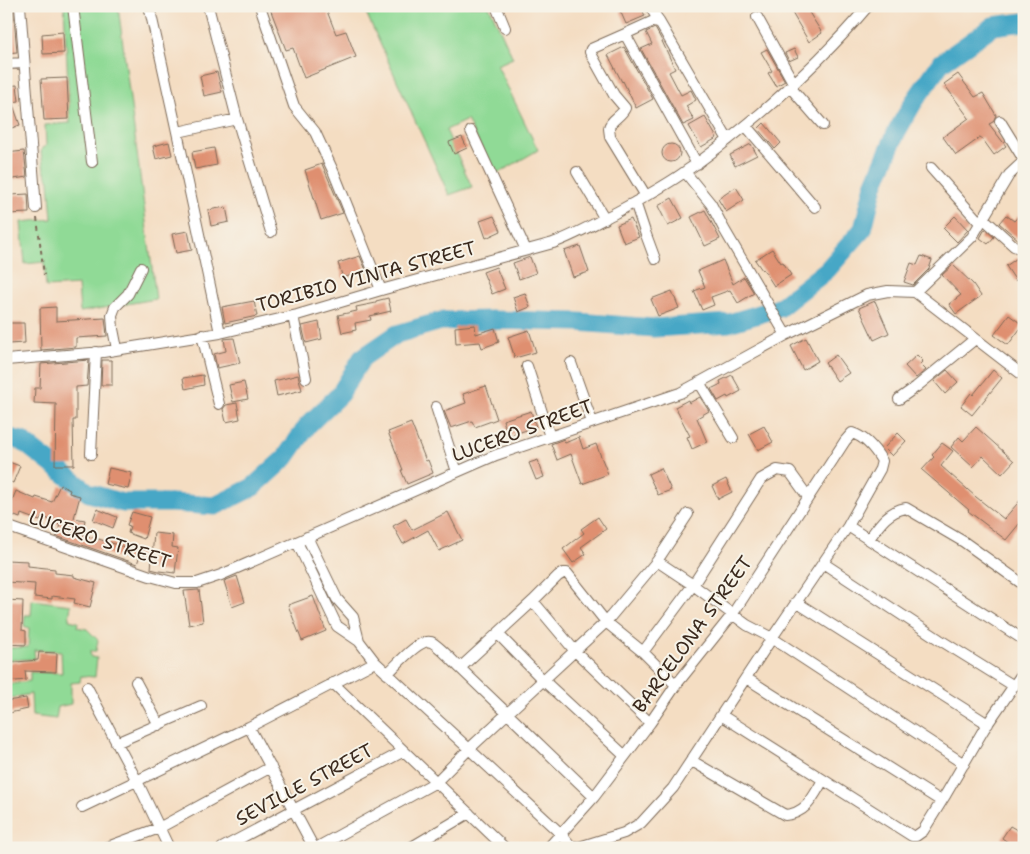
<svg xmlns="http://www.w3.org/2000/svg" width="1030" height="854" font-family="'Shantell Sans',sans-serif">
  <rect width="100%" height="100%" fill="#f7f3e8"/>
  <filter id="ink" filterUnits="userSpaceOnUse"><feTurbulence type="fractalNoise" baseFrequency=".02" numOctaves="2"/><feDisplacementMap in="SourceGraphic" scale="10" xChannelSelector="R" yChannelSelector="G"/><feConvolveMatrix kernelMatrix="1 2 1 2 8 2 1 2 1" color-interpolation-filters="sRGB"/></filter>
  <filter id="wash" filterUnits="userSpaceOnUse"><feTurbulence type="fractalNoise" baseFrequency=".0096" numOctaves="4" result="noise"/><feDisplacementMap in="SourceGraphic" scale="20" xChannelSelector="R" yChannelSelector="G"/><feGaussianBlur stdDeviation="1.12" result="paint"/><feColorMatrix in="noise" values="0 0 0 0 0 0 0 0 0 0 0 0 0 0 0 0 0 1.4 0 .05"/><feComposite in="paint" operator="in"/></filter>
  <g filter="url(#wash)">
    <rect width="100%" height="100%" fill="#f4ddc2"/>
    <path fill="#90da96" stroke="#66825a" d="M64,6H118L156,299L80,312L78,285L46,287L44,262L25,264L21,222L52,219L49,181L44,170L41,153L42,148L46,146L45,125L70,123Z
      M363,6H489L513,58L497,65L538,150L495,175L467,120L446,130L472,187L449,195Z
      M32,600L71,605L69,620L78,622L77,627L87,629L98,640L96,651H90L91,657L97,658L95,677L81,676L80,682L71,683V704L58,707L56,719L32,716L31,694L6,699V685L30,681V672L62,673L61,651L34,650L35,659L6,660V648L28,647L29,628L24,626L25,615H31Z"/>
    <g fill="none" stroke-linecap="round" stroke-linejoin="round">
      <path stroke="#47a7c6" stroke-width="19" d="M6,437L22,441L89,493L123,503H172L215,506L253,487L285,458L308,425L340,394L362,358L397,334L441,321L492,320L578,322L654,328L729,323L779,308L827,270L863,229L874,185L896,133L913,103L941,63L993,26L1024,22"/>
    </g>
    <g id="blocks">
      <path fill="#df8f70" d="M6,6H13L17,52L6,53Z
        M269,6H325L336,34L346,31L356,57L304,78L293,48L286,50Z
        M618,6H634L635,10L641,7L645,16L626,24Z
        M788,6H805L822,33L809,42Z
        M655,28L661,39L675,69L669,72L681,95L691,90L696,100L686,106L694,120L683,125L641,49L652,44L646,32Z
        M63,32L64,53L43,54L42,34Z
        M624,47L653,99L636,108L623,81L622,82L608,55Z
        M767,49L785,81L776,86L768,73L772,71L761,52Z
        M794,49L798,57L789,61L785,53Z
        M217,72L222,92L204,96L200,76Z
        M958,74L975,97L983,93L996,115L993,122L989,124L1006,146L994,155L981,137L956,155L943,137L969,118L944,84Z
        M67,78L69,119L44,120L41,79Z
        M17,85L19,101L12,102L20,125L6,130V86Z
        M705,117L717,138L701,147L689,126Z
        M764,123L781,143L775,149L758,129Z
        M462,137L467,148L454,154L449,142Z
        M169,142L172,155L156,159L153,146Z
        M751,144L757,155L735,166L730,155Z
        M662 153a9 9 0 1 1 18 0a9 9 0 1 1-18 0Z
        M214,148L217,165L195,169L192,152Z
        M24,151L27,177L7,180L6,153Z
        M322,164L343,213L321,220L305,170Z
        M736,187L744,200L726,212L718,199Z
        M28,194L29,213L6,214V198L11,197V195Z
        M672,198L683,218L668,226L658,206Z
        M226,207L229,222L211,226L208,210Z
        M705,210L720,239L705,246L691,217Z
        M1024,210V242L1020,241L999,223L1006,215L1014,221Z
        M494,216L501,231L486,238L480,221Z
        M955,216L968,230L957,242L943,228Z
        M631,219L639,237L624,243L617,225Z
        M985,229L994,237L988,244L980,238Z
        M188,231L192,250L176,253L172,234Z
        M580,246L589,272L573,277L564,251Z
        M772,249L781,263L783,262L791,275L774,286L763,269L762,270L755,260Z
        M360,256L366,270L343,278L338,263Z
        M921,256L932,260L929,269L913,285L904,282L911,263L917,265Z
        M1020,256L1024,257V276L1016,281L1006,266Z
        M530,257L536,273L519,279L513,263Z
        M723,260L733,284L744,277L754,293L738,303L730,290L711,297L714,305L702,310L694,291L705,287L698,271Z
        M953,265L973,284L981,296L956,314L949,304L961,295L942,275Z
        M496,267L505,289L492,294L483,272Z
        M672,291L679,308L658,316L651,299Z
        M525,293L530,307L518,312L513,297Z
        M388,298L391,311L370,316L371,320L355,323L356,330L342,333L338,315L357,311L356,307L376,303V301Z
        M254,301L257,316L225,323L222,307Z
        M875,301L889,333L874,340L859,308Z
        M56,307V321L105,318L107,336L76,338V347L41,350L40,308Z
        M1009,315L1023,325L1008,345L994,335Z
        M319,322L322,339L306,343L302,326Z
        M8,323H24L25,343L8,344Z
        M475,325L476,334L495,328L499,342L482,348L480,342L456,344L455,327Z
        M529,330L536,352L515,358L508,337Z
        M234,338L240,363L217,368L214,354L226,351L224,339Z
        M806,338L818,361L803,370L791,346Z
        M836,355L849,373L837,381L825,363Z
        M917,355L923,361L920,364L926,370L916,378L905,366Z
        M89,360L87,386L76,387V420H73L74,465H55L56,404L34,403L35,388H40L41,364Z
        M102,360H112V385H101Z
        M947,370L958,382L945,394L934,381Z
        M993,370L1002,378L972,415L961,406L971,393L973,395Z
        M203,375L204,385L185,389L183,378Z
        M298,375L302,390L277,396L274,381Z
        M732,375L741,391L728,398L727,396L718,401L711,389L721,384L720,381Z
        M244,382L248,399L233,402L229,385Z
        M486,386L497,419L475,427L472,421L451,428L444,411L466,403L463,394Z
        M700,397L709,411L697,418L707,442L692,449L687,437L690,436L675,407L688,400L689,403Z
        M237,403L240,419L226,422L223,409L226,405Z
        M531,411L536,427L508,436L503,420Z
        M411,423L426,461L428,460L433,473L407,484L401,470H403L388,432Z
        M764,426L773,442L758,450L749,434Z
        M976,427L1014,461L1002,474L983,456L973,467L951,447L959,437L963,441Z
        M898,433L906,441L892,456L884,448Z
        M579,437L583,449L596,444L608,474L582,484L571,454L557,460L551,444L564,439L565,443Z
        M942,443L953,451L941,466L976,497L1004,519L1024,496V518L1006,540L968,511L969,510L922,470L934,457L932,455Z
        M538,460L544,477L536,480L529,463Z
        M6,461L20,466L13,483L6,480Z
        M109,468L132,473L128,489L105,484Z
        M661,468L671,490L658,495L648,474Z
        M726,479L732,492L718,499L712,486Z
        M60,485L70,490L69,493L80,496L74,518L85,520L82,534L141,552L137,564L56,536L60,525L42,516L40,521L21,514L20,518L7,513L16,491L35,499L36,497L52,502Z
        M97,509L117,517L113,528L93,520Z
        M132,512L150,517L144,539L128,533L130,526L127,525Z
        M448,512L462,540L439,551L428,530L403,544L393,526L406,519L412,530Z
        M598,517L606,529L581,547L586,554L573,563L563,549L584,533L581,529Z
        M154,533L173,535L172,547L178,548L175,573L159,571L151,569Z
        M6,560L28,561V566L55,569V573L74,575V577L96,583L90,607L74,603L75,599L52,596V599L34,597L35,584L6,582Z
        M237,576L245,602L232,607L224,581Z
        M199,590L203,622L189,625L184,591Z
        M313,596L326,631L302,641L288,605Z
        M6,600L23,601L22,630L26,631V645L6,644Z
        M39,652L57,653L56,672L25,671L26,680L6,682V663L38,660Z
        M26,698L28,709L9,713L7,701Z
        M1010,826L1024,834V848H1006L1009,843L1002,838Z"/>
    </g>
  </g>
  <g filter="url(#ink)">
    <use href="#blocks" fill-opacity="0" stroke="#7c6957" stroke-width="1"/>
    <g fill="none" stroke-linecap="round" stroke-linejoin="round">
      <defs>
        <path id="minor" d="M20,6L36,208
          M73,6L92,162
          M149,6C174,115 197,224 220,333
          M208,6L237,119L271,232
          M260,6L294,106L315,132L334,173L381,290
          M496,6L505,28
          M650,6L728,140
          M757,17L794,84
          M625,34L697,164
          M6,64L24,63
          M790,87L823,125
          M1000,121L1024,160
          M746,126L815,207
          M471,131L526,250
          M178,132L237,119
          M931,168L980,223
          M577,172L605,219
          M685,172L711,204L724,229L786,335
          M646,196L610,137C610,134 609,131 609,128C610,120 622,116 625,108L614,95L590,52L591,49L625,34L658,19
          M635,202L645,232L655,259
          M983,218L1014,246L1024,250
          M915,292L972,237L1009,175L1024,161
          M293,316L306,378
          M202,335L219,404
          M117,349L113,329L112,315L115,307L128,294L141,268
          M6,360L103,352L220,333L297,315L381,290L553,243C575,235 594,224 615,213C639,200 664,187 686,171C713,153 737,133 761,113C799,80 835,45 868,6
          M571,363L592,422
          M527,366L550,437
          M699,382L733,438
          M899,399L916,387L975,339
          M436,407L457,472
          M91,454L96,352
          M6,526L150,576L176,583H197L221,575L496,455L680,393L786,335L867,295L888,291L915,292L1024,376
          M848,526L1024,640
          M869,539C879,525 888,511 906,508L964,542L1024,585
          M297,542L337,626L359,641L353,617L337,599L307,537
          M657,561L688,514
          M823,563L940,640L1014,686
          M533,601L575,651L650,723
          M796,602L988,724
          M498,634L543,680L625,756
          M359,641L375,662L561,834L571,846L579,847L624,833L641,823L673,788L772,638L964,764
          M643,652L693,585L761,479L777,470L790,472L808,497
          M460,668L594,797
          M387,674C396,666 419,638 431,642C437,644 455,663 460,668L533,601L558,576L563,573H567L606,622L643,652L676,685
          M746,678L941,801
          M136,682L159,725
          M333,683L505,848
          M87,687L137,781L169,848
          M721,715L912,836H916L923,831L946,794L984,729L1024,671
          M249,727L314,848
          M116,743L201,706
          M692,761L785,815C807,813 813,797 823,780
          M82,807L249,727L375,662
          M105,848L159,828L271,767
          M222,848L404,751
          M316,848L436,782L469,749L606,622L657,561L693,585L747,625L772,638L848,526L880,469L882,461C875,449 865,437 852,433L845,441L732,615L676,685L650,723L594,797L548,848
          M410,848L469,813"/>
      </defs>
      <use href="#minor" stroke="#7c6957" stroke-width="12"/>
      <path stroke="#7c6957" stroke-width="2" stroke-dasharray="4 4" stroke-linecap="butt" d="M37,218L44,275"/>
      <use href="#minor" stroke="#fff" stroke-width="10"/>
    </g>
  </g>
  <g text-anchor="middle" stroke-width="4" stroke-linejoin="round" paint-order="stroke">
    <g font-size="19" fill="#3b2a1e" stroke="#f7f3e8">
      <text transform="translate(366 276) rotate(-15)" y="7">TORIBIO VINTA STREET</text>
      <text transform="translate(522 430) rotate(-20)" y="7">LUCERO STREET</text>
      <text transform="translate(100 539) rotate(18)" y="7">LUCERO STREET</text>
      <text transform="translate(692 634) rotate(-54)" y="7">BARCELONA STREET</text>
      <text transform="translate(304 784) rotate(-28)" y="7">SEVILLE STREET</text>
    </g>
  </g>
  <rect width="1030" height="854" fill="none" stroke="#f7f3e8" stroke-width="25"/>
</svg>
